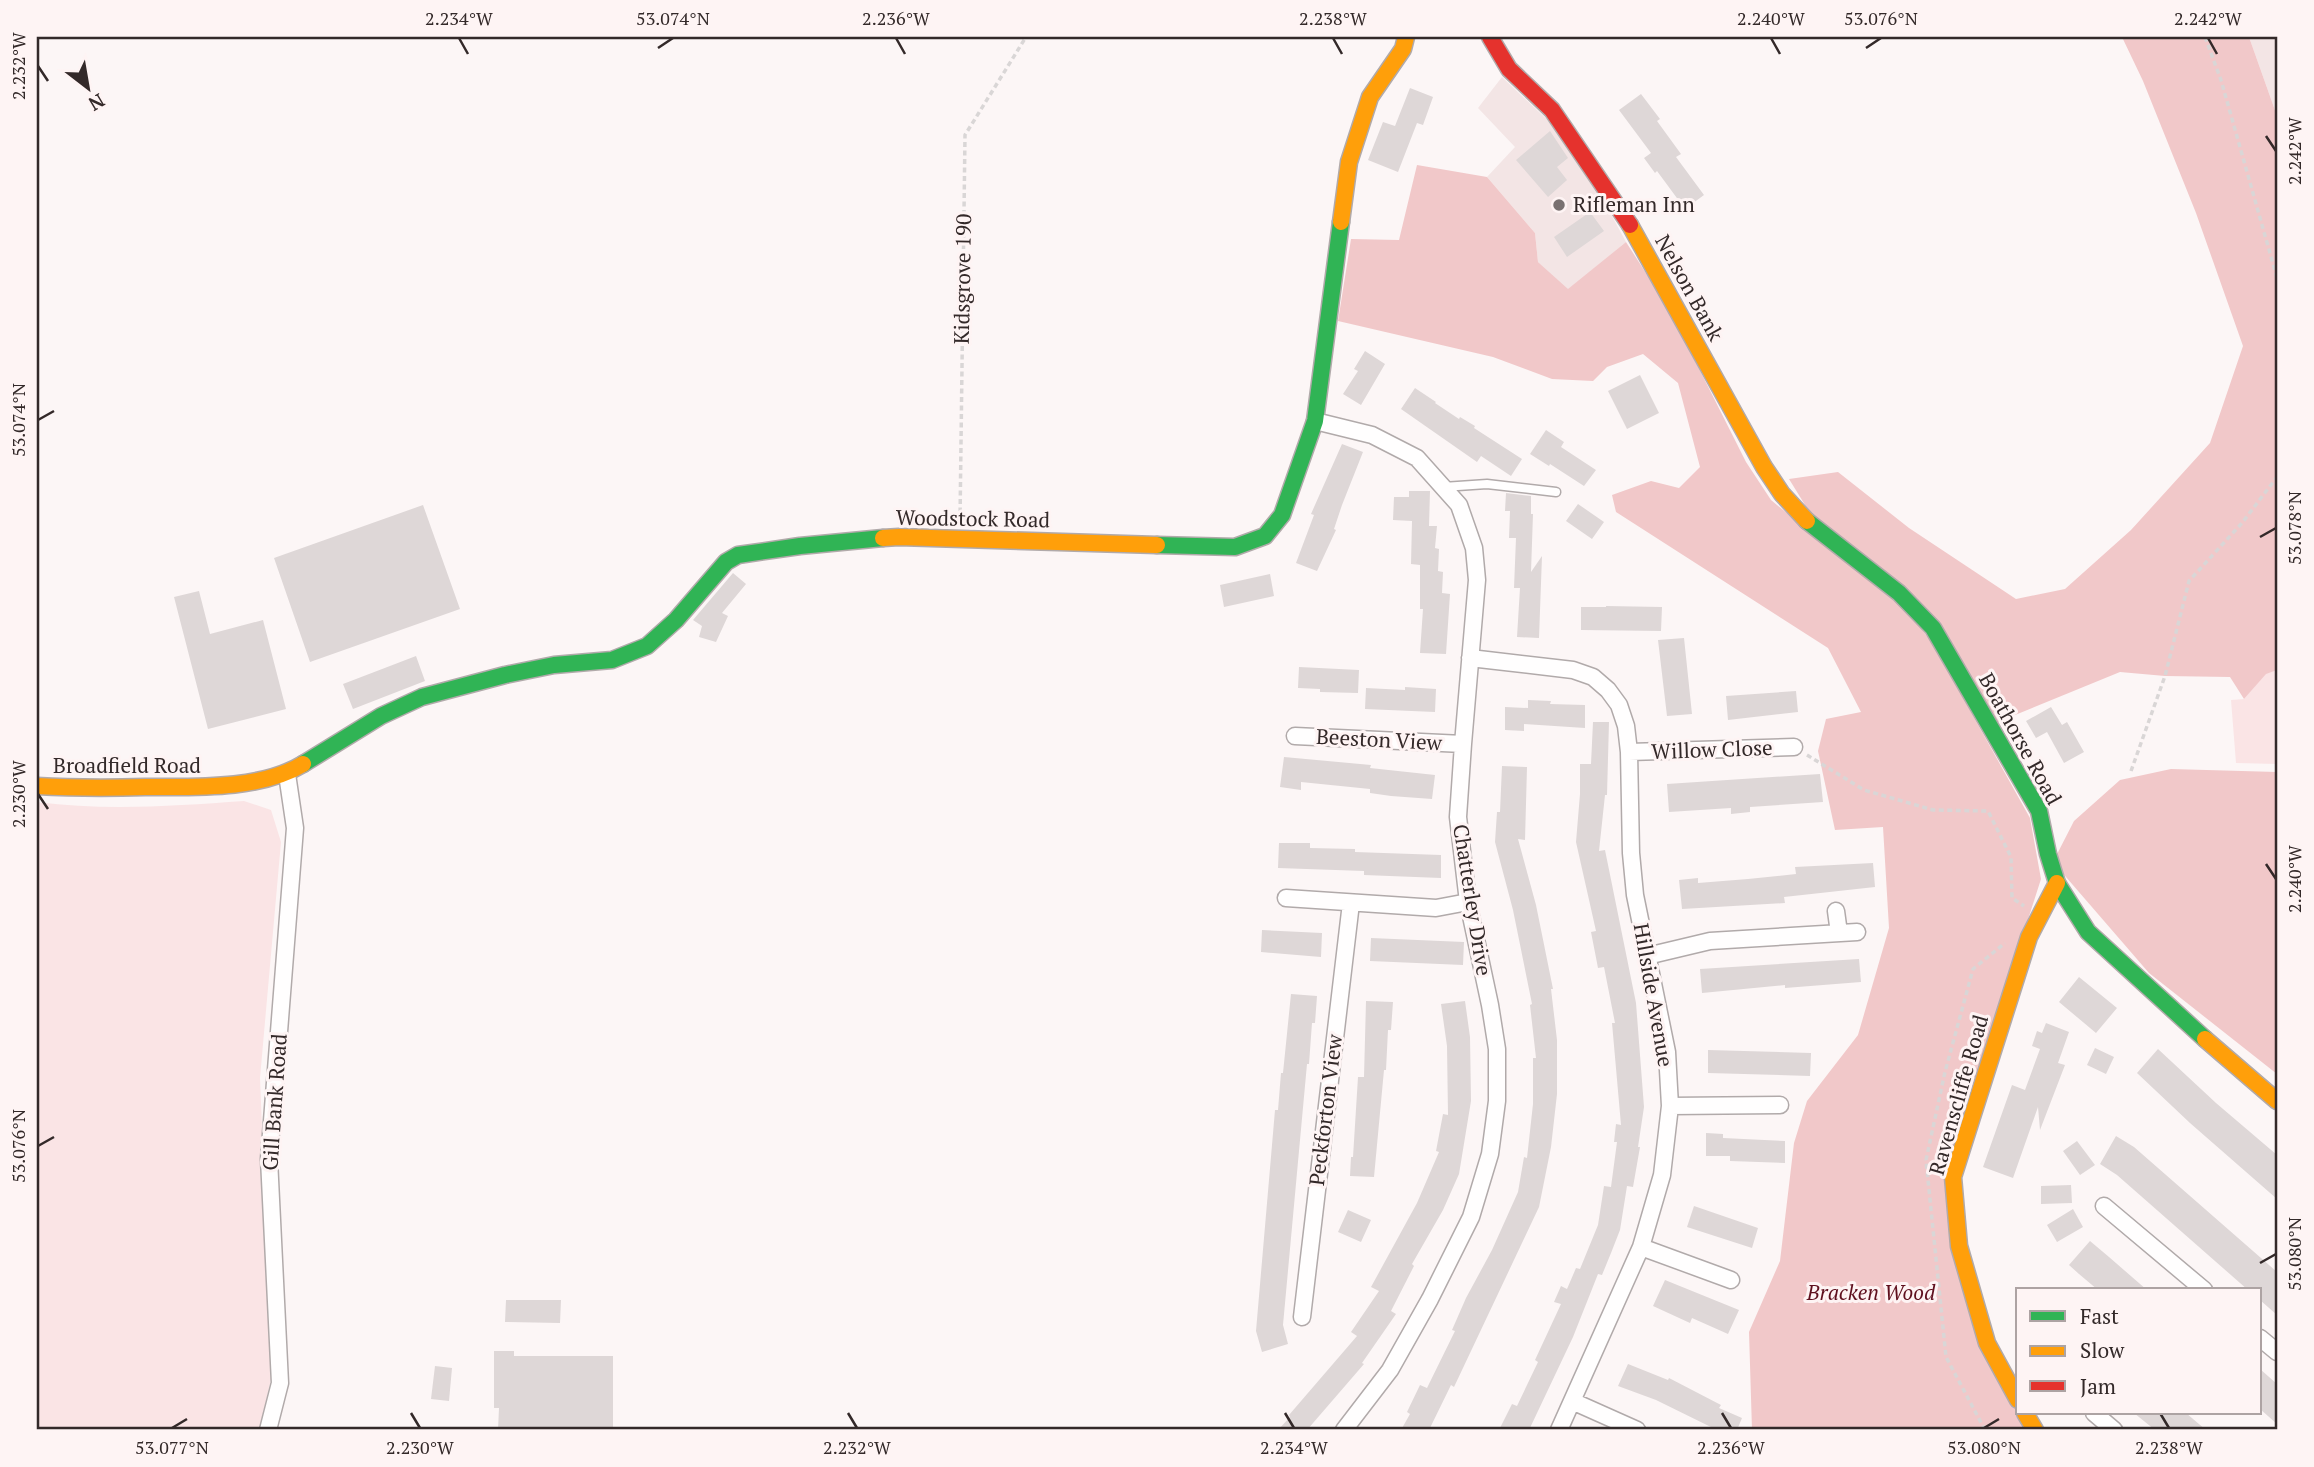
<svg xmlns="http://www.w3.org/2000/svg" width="2314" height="1467" font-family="'PT Serif',serif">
  <rect width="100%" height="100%" fill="#fcf6f6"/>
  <path fill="#f3e5e5" d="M2249,37H2277V116Z
    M1502,77L1555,127L1586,168L1626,242L1568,290L1538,262L1535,233L1487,177L1515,147L1478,108Z"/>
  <path fill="#fae4e5" d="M2277,670V764L2236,763L2231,700L2244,699L2266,673Z
    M244,801L271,810L281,842L260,1078L272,1375L259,1430H37V802C105,811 175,806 244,801Z"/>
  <path fill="#f1c8c9" d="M2122,37H2249L2277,116V670L2266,674L2244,699L2230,677L2165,676L2120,672L1998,722L1940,623L1810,513L1789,479L1838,472L1909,528L2016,599L2065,589L2131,530L2210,443L2243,346L2196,213L2143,81Z
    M1417,165L1487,177L1535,233L1538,262L1568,289L1626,242L1669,309L1746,462L1771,500L1910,614L1933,644L2030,818L2041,879L1945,1177L1987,1343L2035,1430H1752L1749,1332L1780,1261L1794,1143L1807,1101L1858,1035L1889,928L1883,827L1835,830L1818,751L1826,719L1861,712L1828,648L1616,512L1612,495L1651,481L1679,488L1700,467L1678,383L1643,354L1607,367L1593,381L1552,379L1493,357L1338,321L1351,239L1399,240Z
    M2171,769L2277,772V1074L2149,973L2053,862L2074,821L2120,780Z"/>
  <path fill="#ded7d7" d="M1410,88L1433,97L1423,125L1417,123L1398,172L1368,160L1383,122L1395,126Z
    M1641,94L1660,119L1657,121L1681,154L1676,157L1704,195L1685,209L1657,171L1655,173L1644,158L1651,153L1619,110Z
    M1550,131L1568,158L1557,167L1567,180L1548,197L1516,160Z
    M1590,212L1604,231L1567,257L1554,237Z
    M1365,351L1385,364L1361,405L1343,394L1358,371L1354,369Z
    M1640,375L1659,413L1627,429L1608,391Z
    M1415,388L1436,402L1435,403L1459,419L1460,417L1475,426L1474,428L1522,459L1511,476L1481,456L1477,462L1401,409Z
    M1546,430L1564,442L1561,447L1596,470L1584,486L1550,464L1549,466L1530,454Z
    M1342,444L1363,452L1342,505L1334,529L1336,530L1317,571L1296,563L1314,515L1311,514Z
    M1409,491H1430L1429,526H1437L1435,548L1439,549L1438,571L1443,572L1442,593L1450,594L1446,654L1420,653L1423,609H1420V565L1411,564L1412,521L1393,520L1394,497H1409Z
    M1506,493L1531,496V514H1533L1531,572L1542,556L1539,638L1517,637L1520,588H1514L1516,538H1509L1510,511H1505Z
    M1578,504L1604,522L1592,539L1566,521Z
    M423,505L460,609L310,662L274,558Z
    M733,573L746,584L722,613L728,616L716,642L699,637L702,626L693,620Z
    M1270,574L1274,596L1224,607L1220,585Z
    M199,591L210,634L263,620L286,709L208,729L174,597Z
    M1606,606L1662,607L1661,631L1581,630V607H1606Z
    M1684,638L1692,714L1667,716L1658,640Z
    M416,656L425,681L353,709L343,684Z
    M1299,667L1359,670L1358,693L1320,692V689L1298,688Z
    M1405,687L1436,689L1435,712L1365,709L1366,688L1405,690Z
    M1796,691L1798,712L1728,720L1726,696Z
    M1528,700L1551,701L1550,704L1585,705V728L1524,724V731L1505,730V707L1528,708Z
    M2051,707L2062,725L2067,722L2084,752L2064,763L2047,732L2036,738L2026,721Z
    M1593,722H1609L1607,795H1605L1599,851L1605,850L1636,1003L1644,1107L1638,1147H1640L1633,1187L1627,1186L1620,1230L1611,1253L1602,1275L1598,1274L1573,1337L1529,1430H1499L1512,1404L1517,1406L1538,1362L1535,1360L1561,1304L1554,1302L1561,1286L1567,1289L1576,1268L1580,1269L1598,1225L1604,1186L1611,1187L1617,1142H1614L1616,1124L1621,1125L1612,1023H1615L1604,967L1598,968L1591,932L1596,931L1576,842L1580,794V764H1591Z
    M1284,757L1371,765L1370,768L1435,775L1432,799L1391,796L1370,793V789L1301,782V790L1280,787Z
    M1502,766L1527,767L1525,840L1518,839L1536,905L1553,989H1551L1557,1040V1094L1551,1147L1539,1207L1454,1387L1451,1385L1429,1430H1401L1410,1414L1407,1412L1420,1385L1427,1388L1455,1331L1452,1330L1466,1298L1492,1250L1518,1192L1524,1157L1527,1158L1533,1104V1058H1536L1530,1005L1532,1004L1513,910L1495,842L1497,812H1500Z
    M1820,774L1823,802L1750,807V812L1731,814V808L1669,812L1667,784Z
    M1279,843H1310V848L1355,849V852L1441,855V878L1364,875V871L1278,868Z
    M1873,863L1875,887L1784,897L1785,903L1682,909L1679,880L1698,878V883L1748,879L1796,874L1795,867Z
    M1262,930L1322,933L1321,957L1261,952Z
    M1371,938L1464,942L1463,965L1370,961Z
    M1859,959L1861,982L1785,988V985L1702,993L1700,969Z
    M2079,977L2117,1008L2096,1033L2059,1002Z
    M1291,994L1317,996L1315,1023H1312L1309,1064H1307L1283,1325L1288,1344L1262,1352L1256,1331L1275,1110H1278L1281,1073H1283Z
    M1366,1001L1393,1002L1391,1030H1388L1386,1070H1384L1374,1177L1350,1176L1351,1157H1353L1358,1077H1364Z
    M1465,1001L1470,1037L1471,1101L1459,1174L1443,1210L1412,1264L1414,1266L1391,1311L1396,1314L1362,1363L1364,1364L1307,1430H1278L1290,1417L1289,1415L1357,1336L1351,1332L1379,1291L1371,1287L1417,1203L1439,1152L1436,1151L1443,1114L1448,1115L1447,1046L1441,1004Z
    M2046,1023L2069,1032L2058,1063L2065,1065L2040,1130L2038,1107L2013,1178L1983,1167L2012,1085L2025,1090L2040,1049L2032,1046L2037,1031L2042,1033Z
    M2095,1048L2114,1057L2106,1074L2087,1065Z
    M2158,1049L2216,1103L2277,1155V1199L2190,1123L2137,1073Z
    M1708,1050L1811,1053L1810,1076L1708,1073Z
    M1706,1133L1723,1134V1138L1785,1141V1163L1730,1161V1156H1706Z
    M2116,1136L2134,1147L2277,1272V1315L2260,1300V1290H2248L2117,1175L2100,1164Z
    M2077,1141L2095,1165L2080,1175L2063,1151Z
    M2071,1185L2072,1203L2041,1204V1186Z
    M1694,1206L1758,1228L1752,1248L1687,1227Z
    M2073,1209L2083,1227L2057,1242L2047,1225Z
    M1348,1210L1371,1220L1361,1242L1338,1232Z
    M2090,1241L2109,1257L2147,1290H2098L2079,1274L2069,1265Z
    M1665,1280L1739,1310L1728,1334L1692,1318L1690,1323L1653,1306Z
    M506,1300H561L560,1323L505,1322Z
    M494,1351H514V1356H613V1430H498L499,1408H494Z
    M1628,1364L1668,1380L1669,1378L1721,1405L1719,1408L1742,1418L1737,1430H1717L1656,1400L1618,1386Z
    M435,1366L452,1368L449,1401L431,1399Z
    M2260,1369L2277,1384V1424L2260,1409Z
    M2134,1413H2186L2206,1430H2155Z"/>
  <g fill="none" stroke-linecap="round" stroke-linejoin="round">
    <defs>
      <path id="lane" d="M1443,487L1487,484L1556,492"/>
      <path id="street" d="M1315,421L1372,435L1417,458L1459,505L1474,548L1477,580L1463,744L1458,817L1468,902L1490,1005L1497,1049V1101L1490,1154L1471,1217L1430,1299L1390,1370L1344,1430
        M1470,658L1573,670L1593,677L1608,690L1619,705L1626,726L1629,752L1631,853L1635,895L1667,1052L1670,1106L1662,1175L1641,1247L1559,1430
        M1295,736L1463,744
        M1629,752L1794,747
        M1286,898L1436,908L1468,902
        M1836,911L1839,933
        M1647,956L1710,941L1857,932
        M1670,1106L1780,1105
        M2104,1206L2204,1290
        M1641,1247L1731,1280
        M1302,1317L1351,903
        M2260,1338L2277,1352
        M1572,1401L1637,1430
        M2094,1413L2114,1430
        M268,1430L280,1383L269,1159L295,828L287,774"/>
      <path id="fast" d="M1807,521L1899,593L1933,628L2039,811L2048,854L2057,883L2088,932L2205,1039
        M1157,545L1235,547L1265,536L1282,515L1315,421L1341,222
        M303,764L381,716L422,697L505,675L554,665L612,660L647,646L676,620L726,562L738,555L800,546L883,538"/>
      <path id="slow" d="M1341,222L1349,162L1370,97L1403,49L1406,37
        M1630,225L1764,467L1782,494L1807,521
        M883,538L899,537L1157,545
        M37,786C73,788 109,788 145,787C194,787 261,790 303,764
        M2205,1039L2277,1101
        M2018,1400L1987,1343L1959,1246L1953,1177L2029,937L2057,883
        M2025,1413L2035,1430"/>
      <path id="jam" d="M1490,37L1509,69L1552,110L1630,225"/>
    </defs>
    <use href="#lane" stroke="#b1aaaa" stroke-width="11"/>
    <use href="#street" stroke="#b1aaaa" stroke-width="19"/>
    <use href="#fast" stroke="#b1aaaa" stroke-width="19"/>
    <use href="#slow" stroke="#b1aaaa" stroke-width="19"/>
    <use href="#jam" stroke="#b1aaaa" stroke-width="19"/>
    <path stroke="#d9d6d6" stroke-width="3.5" stroke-dasharray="5 3.5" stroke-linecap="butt" d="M2205,37L2221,80L2277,278
      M960,521L965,135L1026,37
      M1807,755L1864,790L1933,810L1988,811L2011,857L2012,898L2024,906
      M2131,771L2165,676L2189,581L2242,523L2277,477
      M1985,1430L1946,1357L1926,1160L1945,1072L1973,969L2005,943"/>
    <use href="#lane" stroke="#fffefe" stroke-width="8"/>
    <use href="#street" stroke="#fffefe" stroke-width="16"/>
    <use href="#fast" stroke="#30b455" stroke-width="16"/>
    <use href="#slow" stroke="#ff9f0a" stroke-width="16"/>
    <use href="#jam" stroke="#e5322d" stroke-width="16"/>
  </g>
  <path fill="none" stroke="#332929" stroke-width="2.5" d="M459,38L468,54M896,38L905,54M1333,38L1342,54M1771,38L1780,54M2208,38L2217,54M658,48L673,38M1866,48L1881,38M38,66L48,81M2266,136L2276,151M38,420L54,411M2260,537L2276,528M38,794L48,809M2266,864L2276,879M38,1146L54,1137M2260,1263L2276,1254M411,1413L420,1428M848,1413L857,1428M1285,1413L1294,1428M1722,1413L1731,1428M2160,1413L2169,1428M172,1428L187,1419M1984,1428L1999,1419"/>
  <circle fill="#797171" stroke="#fef4f4" stroke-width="2.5" cx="1559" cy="205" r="7"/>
  <g text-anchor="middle" stroke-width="6" stroke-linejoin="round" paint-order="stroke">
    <g font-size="21" fill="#332929" stroke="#fef4f4" text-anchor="start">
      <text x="1573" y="212">Rifleman Inn</text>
    </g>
    <g font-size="21" fill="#332929" stroke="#fef4f4">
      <text transform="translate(963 279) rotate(-89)" y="7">Kidsgrove 190</text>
      <text transform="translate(1689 288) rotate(61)" y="7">Nelson Bank</text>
      <text transform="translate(973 519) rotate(1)" y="7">Woodstock Road</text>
      <text transform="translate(2020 739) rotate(61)" y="7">Boathorse Road</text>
      <text transform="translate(1379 740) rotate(3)" y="7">Beeston View</text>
      <text transform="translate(1712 750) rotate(-2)" y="7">Willow Close</text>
      <text x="127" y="773">Broadfield Road</text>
      <text transform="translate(1472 900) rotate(81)" y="7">Chatterley Drive</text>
      <text transform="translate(1653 995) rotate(80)" y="7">Hillside Avenue</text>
      <text transform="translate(1959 1095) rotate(-74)" y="7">Ravenscliffe Road</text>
      <text transform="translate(275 1102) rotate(-86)" y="7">Gill Bank Road</text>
      <text transform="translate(1326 1110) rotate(-83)" y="7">Peckforton View</text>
    </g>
    <g font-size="21" font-style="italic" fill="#5f101e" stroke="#fef4f4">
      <text x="1871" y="1300">Bracken Wood</text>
    </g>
  </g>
  <rect width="2314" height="1467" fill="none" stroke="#fef4f4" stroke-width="77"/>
  <rect x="2016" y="1288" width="245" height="126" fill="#fef4f4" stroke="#ada3a3" stroke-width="2"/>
  <rect x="2030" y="1311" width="35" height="10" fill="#30b455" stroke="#ada3a3" stroke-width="2"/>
  <text x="2080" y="1324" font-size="21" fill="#332929">Fast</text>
  <rect x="2030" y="1346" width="35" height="10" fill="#ff9f0a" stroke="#ada3a3" stroke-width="2"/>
  <text x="2080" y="1358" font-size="21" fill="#332929">Slow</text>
  <rect x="2030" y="1381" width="35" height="10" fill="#e5322d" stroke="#ada3a3" stroke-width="2"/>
  <text x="2080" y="1394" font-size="21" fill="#332929">Jam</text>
  <g transform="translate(88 88) rotate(149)" stroke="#fef4f4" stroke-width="5" paint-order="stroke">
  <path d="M0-5L12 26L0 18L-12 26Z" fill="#332929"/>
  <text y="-10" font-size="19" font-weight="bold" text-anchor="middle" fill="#332929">N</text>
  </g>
  <rect x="38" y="38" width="2238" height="1390" fill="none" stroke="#332929" stroke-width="2.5"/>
  <g font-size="18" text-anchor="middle" fill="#332929">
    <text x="459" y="25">2.234°W</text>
    <text x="673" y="25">53.074°N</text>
    <text x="896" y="25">2.236°W</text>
    <text x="1333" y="25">2.238°W</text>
    <text x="1771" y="25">2.240°W</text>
    <text x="1881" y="25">53.076°N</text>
    <text x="2208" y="25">2.242°W</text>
    <text transform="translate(19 66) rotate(-90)" y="6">2.232°W</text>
    <text transform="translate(2295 151) rotate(-90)" y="6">2.242°W</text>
    <text transform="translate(19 420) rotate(-90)" y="6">53.074°N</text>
    <text transform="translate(2295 528) rotate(-90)" y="6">53.078°N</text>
    <text transform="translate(19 794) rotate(-90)" y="6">2.230°W</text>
    <text transform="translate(2295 879) rotate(-90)" y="6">2.240°W</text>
    <text transform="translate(19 1146) rotate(-90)" y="6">53.076°N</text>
    <text transform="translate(2295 1254) rotate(-90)" y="6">53.080°N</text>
    <text x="172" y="1454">53.077°N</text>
    <text x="420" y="1454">2.230°W</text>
    <text x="857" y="1454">2.232°W</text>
    <text x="1294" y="1454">2.234°W</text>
    <text x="1731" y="1454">2.236°W</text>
    <text x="1984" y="1454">53.080°N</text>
    <text x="2169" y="1454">2.238°W</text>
  </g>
</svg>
